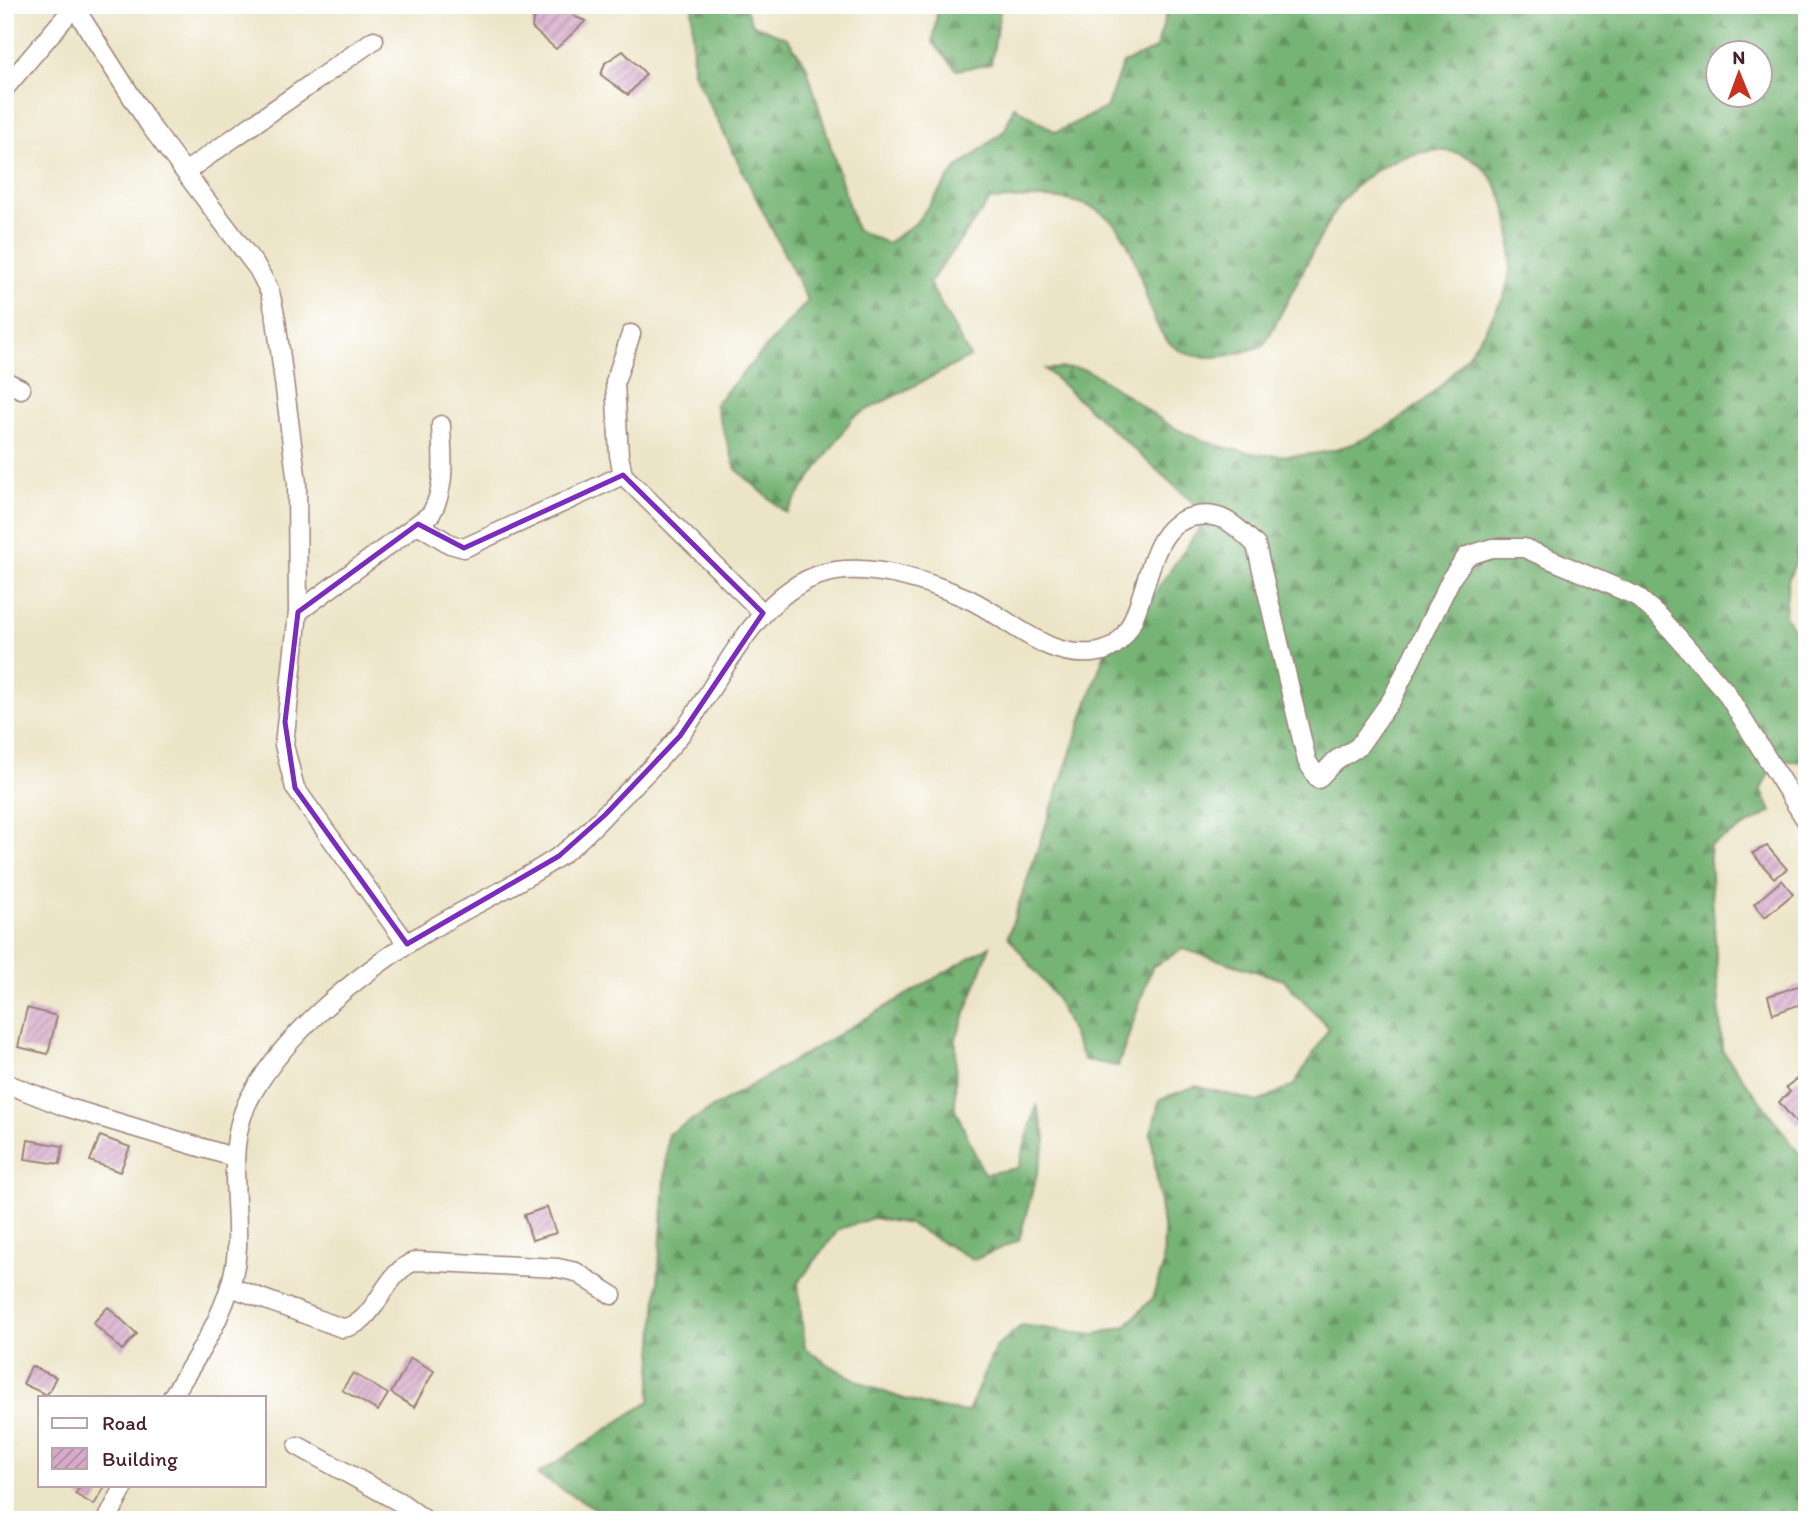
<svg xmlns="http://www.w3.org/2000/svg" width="1812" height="1525" font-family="Itim,sans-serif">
  <defs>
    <pattern id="forest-firs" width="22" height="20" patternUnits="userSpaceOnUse" patternTransform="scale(1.75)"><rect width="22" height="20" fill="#76b475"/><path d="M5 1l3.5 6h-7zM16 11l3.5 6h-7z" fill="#639260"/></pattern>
    <pattern id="building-hatch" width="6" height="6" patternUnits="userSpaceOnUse" patternTransform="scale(1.75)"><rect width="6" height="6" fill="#d6abca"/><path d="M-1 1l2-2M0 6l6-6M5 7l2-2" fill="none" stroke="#b08ba4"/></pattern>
  </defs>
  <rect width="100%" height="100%" fill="#fff"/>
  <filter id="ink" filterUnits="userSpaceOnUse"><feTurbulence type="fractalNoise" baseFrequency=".0143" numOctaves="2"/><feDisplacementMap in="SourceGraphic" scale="14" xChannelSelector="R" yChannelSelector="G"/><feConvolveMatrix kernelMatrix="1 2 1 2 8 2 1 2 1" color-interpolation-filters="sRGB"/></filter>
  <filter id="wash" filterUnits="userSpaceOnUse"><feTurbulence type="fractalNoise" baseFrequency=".00686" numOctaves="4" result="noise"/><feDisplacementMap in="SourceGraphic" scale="28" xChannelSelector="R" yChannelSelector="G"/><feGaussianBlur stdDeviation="1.57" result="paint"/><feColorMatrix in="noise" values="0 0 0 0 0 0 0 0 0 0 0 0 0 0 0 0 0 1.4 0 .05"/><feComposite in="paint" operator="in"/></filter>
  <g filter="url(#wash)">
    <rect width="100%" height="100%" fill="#ece4c6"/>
    <path fill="url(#forest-firs)" stroke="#606a50" stroke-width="2" fill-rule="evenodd" d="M692,5H744L752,24L787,38L806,65L856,230L887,243L915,224L955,170L1005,130L1014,106L1056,132L1106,108L1123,63L1156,49L1169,5H1807V534L1788,580L1785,615L1802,645L1807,646V762L1775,760L1761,789L1771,812L1709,846L1722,1050L1807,1164V1520H616L537,1475L650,1401L668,1134L990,946L956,1039L955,1109L984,1174L1018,1168L1037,1105L1046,1140L1019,1240L974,1260L909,1224L873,1218L839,1229L798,1283L805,1348C850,1383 911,1407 968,1412L995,1348L1022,1325L1093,1335L1126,1326L1152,1299L1163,1267L1164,1234L1151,1133L1160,1099L1196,1086L1258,1102L1294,1085L1329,1028L1284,980L1183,949L1152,967L1118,1066L1084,1060L1056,998L1008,936L1105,652L1129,630L1208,516L1045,369C1057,369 1071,367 1082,369C1098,372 1152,415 1171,426C1209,447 1261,459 1304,455C1382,448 1453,386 1490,321C1494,312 1502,302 1505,293C1522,237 1506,144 1431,151C1398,155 1372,168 1349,193C1333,209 1324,232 1313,251C1297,283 1281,314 1264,345C1110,402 1175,244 1091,207C1058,193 1024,199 990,200L929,283L970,357L853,417L786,513L736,469L715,404L808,301L693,72ZM1717,52H1759V94H1717Z
      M938,5H1001L991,64L957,70L933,43Z"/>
    <g id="blocks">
      <path fill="url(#building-hatch)" d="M547,5H566L575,17L586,21L556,49L532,28L533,20Z
        M623,51L646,74L628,95L601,75L605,63Z
        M1767,846L1787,869L1774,878L1752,853Z
        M1782,880L1793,894L1765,917L1754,904Z
        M1801,985L1807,1002L1773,1014L1768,996Z
        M27,1008L57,1016L48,1054L18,1047Z
        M1798,1078L1807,1083V1118L1798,1125L1779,1102L1790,1092L1786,1087Z
        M100,1136L130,1147L120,1172L90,1161Z
        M28,1140L63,1146L60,1164L25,1159Z
        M547,1207L556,1233L532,1240L524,1215Z
        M108,1307L137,1334L122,1350L93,1323Z
        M411,1358L434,1371L414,1407L391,1393Z
        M31,1366L56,1377L47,1395L23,1384Z
        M353,1373L388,1394L378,1411L342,1390Z
        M81,1485H106L94,1505L75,1494Z"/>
    </g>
  </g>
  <g filter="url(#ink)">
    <use href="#blocks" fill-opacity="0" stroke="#9b8278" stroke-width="2"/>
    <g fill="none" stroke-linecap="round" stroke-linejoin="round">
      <defs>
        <path id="street" d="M73,5L151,127L258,269L270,292L276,319L297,483L298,612L284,745L295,788L407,944
          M5,88L74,7
          M185,172L374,40
          M631,334L615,382L619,455L623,475L763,613
          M5,381L21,389
          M418,524L450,544L464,548L623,475
          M298,612L431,514C447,486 442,456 441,425
          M5,1083L66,1107L233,1157
          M231,1287L342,1328C377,1326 383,1269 417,1261L558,1268L576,1272L612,1295
          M172,1397C200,1352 235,1301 237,1247C239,1195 224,1140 253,1092C289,1031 348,984 407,944C455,912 510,890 558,857C575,845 592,828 607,812C632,787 659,762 681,734C723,679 759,582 836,571C878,565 926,581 964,597C1009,616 1046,662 1099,652C1154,642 1135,529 1192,517C1222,510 1236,526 1256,545L1307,761L1318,779L1336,760L1358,747L1392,699L1452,577L1467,556L1492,548H1524L1636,596L1660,617L1725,691L1807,822
          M298,1446L403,1504L425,1520
          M107,1520L125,1485"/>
      </defs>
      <use href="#street" stroke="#9b8278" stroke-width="21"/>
      <use href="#street" stroke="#fff" stroke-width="18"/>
    </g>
  </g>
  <path fill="none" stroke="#7b2cbf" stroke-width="5" stroke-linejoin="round" d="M623,475L763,613L680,736L605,815L559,856L407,944L295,788L285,722L298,612L418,524L464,548Z"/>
  <rect width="1812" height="1525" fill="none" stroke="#fff" stroke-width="28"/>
  <rect x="38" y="1396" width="228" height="91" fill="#ffffff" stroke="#b7a5aa" stroke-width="2"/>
  <rect x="52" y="1418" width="35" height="10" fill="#ffffff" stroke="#b7a5aa" stroke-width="2"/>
  <text x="102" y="1430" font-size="21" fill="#4a1f2b">Road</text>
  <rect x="52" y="1448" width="35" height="21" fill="url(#building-hatch)" stroke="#b7a5aa" stroke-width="2"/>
  <text x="102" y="1466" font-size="21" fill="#4a1f2b">Building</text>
  <g transform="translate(1739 74) rotate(359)"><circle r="33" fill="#ffffff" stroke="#b7a5aa" stroke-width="2"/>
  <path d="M0-5L12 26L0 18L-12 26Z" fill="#c8321e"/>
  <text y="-10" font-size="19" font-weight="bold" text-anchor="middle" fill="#4a1f2b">N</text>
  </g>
</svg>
